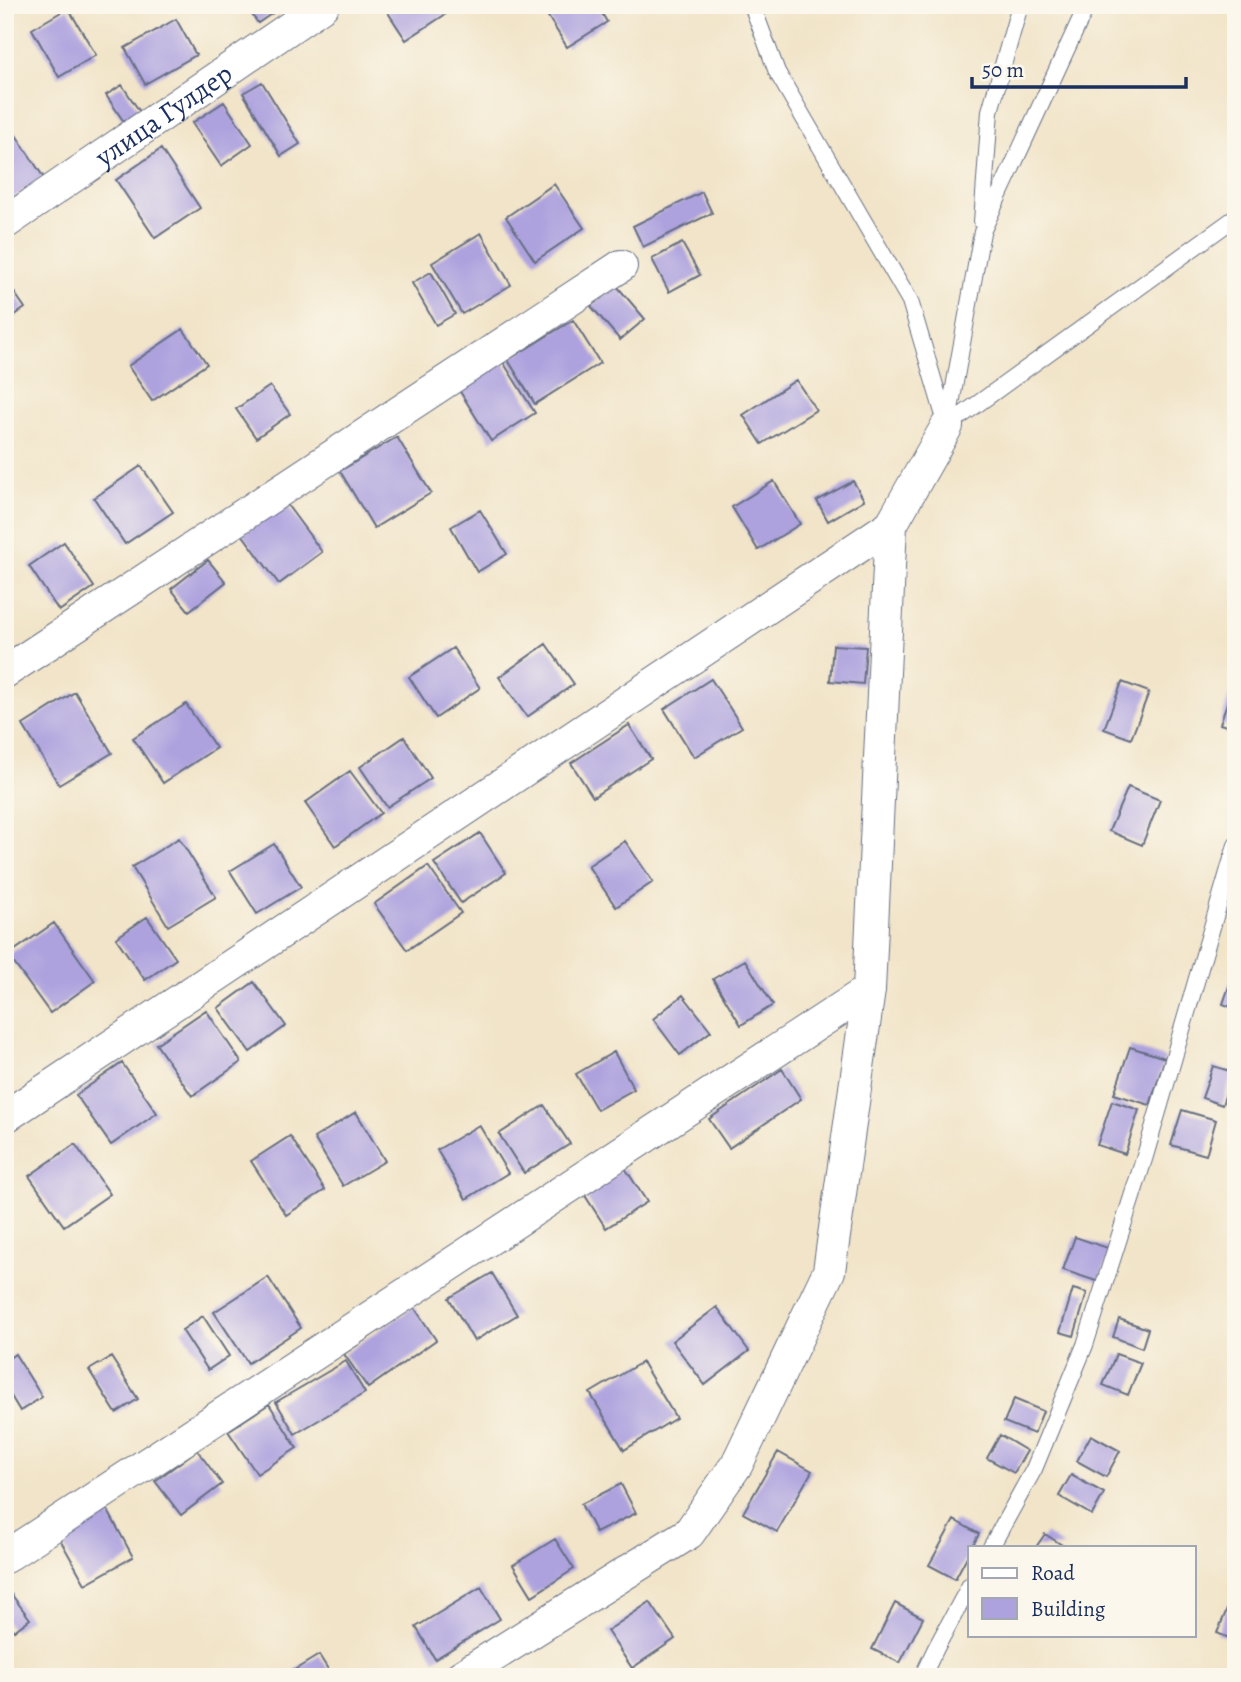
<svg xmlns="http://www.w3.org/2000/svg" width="1241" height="1682" font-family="Alegreya,serif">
  <rect width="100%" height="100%" fill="#fbf7ec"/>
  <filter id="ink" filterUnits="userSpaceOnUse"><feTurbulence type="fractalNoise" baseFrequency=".0143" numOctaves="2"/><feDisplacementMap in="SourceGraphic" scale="14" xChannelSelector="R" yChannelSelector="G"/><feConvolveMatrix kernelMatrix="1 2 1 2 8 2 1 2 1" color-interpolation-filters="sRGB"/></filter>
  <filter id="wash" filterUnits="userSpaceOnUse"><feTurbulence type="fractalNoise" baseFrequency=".00686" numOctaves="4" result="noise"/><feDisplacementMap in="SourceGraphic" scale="28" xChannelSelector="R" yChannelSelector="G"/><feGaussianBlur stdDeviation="1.57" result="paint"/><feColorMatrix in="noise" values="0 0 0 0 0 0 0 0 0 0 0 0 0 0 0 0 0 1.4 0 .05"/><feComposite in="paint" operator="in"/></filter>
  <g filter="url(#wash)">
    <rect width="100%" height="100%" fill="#f1e4c8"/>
    <g id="blocks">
      <path fill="#ada2de" d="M245,5H269L274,12L258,23Z
        M383,5H445L449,12L406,40Z
        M551,5H597L607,22L567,47L544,10Z
        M68,8L96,55L59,77L32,29Z
        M176,19L196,55L145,84L125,48Z
        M262,82L300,144L281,156L243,93Z
        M122,85L140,112L124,122L106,95Z
        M224,102L252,144L221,166L192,123Z
        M12,129L44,178L5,203V134Z
        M161,149L200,208L155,238L116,180Z
        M554,184L584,228L535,261L506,217Z
        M702,192L712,213L643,247L633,226Z
        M481,233L511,285L462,314L432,263Z
        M682,243L700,275L669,292L652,259Z
        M431,272L455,314L436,325L412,283Z
        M5,279L25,308L5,322Z
        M616,285L645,319L620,340L591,306Z
        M573,320L600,363L535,404L508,360Z
        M183,329L207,364L152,401L128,366Z
        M503,362L535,413L491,441L459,390Z
        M796,380L816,410L762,444L743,415Z
        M270,386L290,414L256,438L236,409Z
        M397,437L431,493L374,528L340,471Z
        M141,466L173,512L125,544L94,498Z
        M774,481L800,524L758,550L732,507Z
        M853,481L864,500L828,521L817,501Z
        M285,502L322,552L279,584L242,534Z
        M480,510L507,554L477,572L451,527Z
        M64,542L94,587L59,611L29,566Z
        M208,560L226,582L189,611L171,589Z
        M546,644L574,684L527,717L499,677Z
        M833,645L866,647L863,684L830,681Z
        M453,648L480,688L436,718L409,677Z
        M1235,678H1236V729L1220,724Z
        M711,679L742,727L694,757L664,709Z
        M1122,682L1149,692L1131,739L1104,729Z
        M75,692L112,753L59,785L23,725Z
        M186,704L216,748L163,783L133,738Z
        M629,725L651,759L593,797L571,763Z
        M404,737L431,778L387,807L360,767Z
        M350,771L381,813L335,846L305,803Z
        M1128,787L1160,800L1142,845L1109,831Z
        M480,833L506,873L461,903L434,863Z
        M179,838L216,897L168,926L132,867Z
        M625,841L653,882L616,907L588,866Z
        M274,844L301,887L257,914L230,871Z
        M428,866L461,913L407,950L374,904Z
        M147,917L176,959L145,980L116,938Z
        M54,923L95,981L50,1013L8,955Z
        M745,960L773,1005L741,1025L713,979Z
        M1235,969H1236V1009L1223,1004Z
        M254,982L286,1026L250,1052L218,1008Z
        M683,995L711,1031L680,1055L653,1019Z
        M206,1010L241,1062L192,1096L156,1044Z
        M1130,1047L1165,1058L1150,1105L1114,1094Z
        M614,1052L634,1089L597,1110L576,1074Z
        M122,1063L157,1113L111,1145L76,1095Z
        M1213,1066L1233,1072L1222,1105L1202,1098Z
        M782,1069L801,1099L729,1148L709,1119Z
        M1112,1101L1139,1110L1125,1154L1097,1145Z
        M544,1105L570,1144L524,1173L499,1134Z
        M1182,1110L1216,1120L1206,1155L1171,1145Z
        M356,1112L385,1161L343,1186L314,1138Z
        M479,1125L508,1173L466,1199L437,1150Z
        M290,1136L325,1190L286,1215L251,1161Z
        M75,1144L110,1194L64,1226L29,1176Z
        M625,1168L647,1202L606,1228L584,1194Z
        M1075,1237L1111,1249L1099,1282L1063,1270Z
        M492,1273L517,1315L474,1341L449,1298Z
        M268,1277L301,1328L248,1363L214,1312Z
        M1073,1289L1087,1293L1074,1336L1060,1332Z
        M414,1307L436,1340L368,1388L344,1354Z
        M717,1307L749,1351L705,1385L672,1341Z
        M203,1316L229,1356L208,1370L182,1330Z
        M1119,1319L1148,1329L1142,1348L1113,1337Z
        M15,1354L42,1397L20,1411L5,1386V1361Z
        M1116,1354L1141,1363L1128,1395L1103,1385Z
        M111,1357L138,1399L116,1413L89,1370Z
        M346,1361L365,1393L295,1434L276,1402Z
        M642,1362L676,1418L624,1450L590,1393Z
        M1014,1399L1043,1411L1034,1434L1004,1422Z
        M269,1404L297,1448L257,1474L228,1431Z
        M1000,1435L1027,1451L1014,1473L987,1458Z
        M1091,1435L1120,1451L1106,1477L1077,1461Z
        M197,1450L222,1484L181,1515L155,1481Z
        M778,1452L812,1471L777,1532L743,1513Z
        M1071,1475L1104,1493L1092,1515L1059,1496Z
        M621,1484L636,1513L596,1533L581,1504Z
        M107,1509L133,1557L85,1584L58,1536Z
        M954,1520L979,1534L972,1547H970V1551L955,1579L929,1565Z
        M1045,1534L1065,1547H1036Z
        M555,1539L574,1569L532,1596L513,1565Z
        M5,1586L30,1619L14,1631L5,1620Z
        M481,1587L500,1619L435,1659L416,1627Z
        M650,1602L675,1639L632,1668L607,1631Z
        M895,1603L923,1618L900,1663L872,1649Z
        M1228,1607L1236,1611V1641L1217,1633Z
        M319,1655L333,1677H283Z"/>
    </g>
  </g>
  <g filter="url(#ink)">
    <use href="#blocks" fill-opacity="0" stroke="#666e83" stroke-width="2"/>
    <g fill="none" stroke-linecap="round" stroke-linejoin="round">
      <defs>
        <path id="lane" d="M752,5L777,72L910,301L947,426
          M982,222L990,111L1020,5
          M948,421L982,232L1087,5
          M947,426L1232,220L1236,219
          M991,1547L1034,1469L1085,1345L1145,1156L1236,845
          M922,1677L936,1648L970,1585"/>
        <g id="street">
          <path id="s1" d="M5,223L323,5"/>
          <path d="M5,672L621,266"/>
          <path d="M5,1117L891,525"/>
          <path d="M5,1557L869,990"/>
          <path d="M460,1677L689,1533L737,1464L829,1271L869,990L891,525L947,426"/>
        </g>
      </defs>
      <use href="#lane" stroke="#666e83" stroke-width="18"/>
      <use href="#street" stroke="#666e83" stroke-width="34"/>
      <use href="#lane" stroke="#fff" stroke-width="16"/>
      <use href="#street" stroke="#fff" stroke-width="32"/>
    </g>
  </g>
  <g text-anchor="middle" stroke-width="5" stroke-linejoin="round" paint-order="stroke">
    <g font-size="28" fill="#1b2f5e" stroke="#fbf7ec">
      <text dy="10" stroke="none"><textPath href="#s1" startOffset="192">улица Гулдер</textPath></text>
    </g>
  </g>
  <rect width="1241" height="1682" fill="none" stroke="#fbf7ec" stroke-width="28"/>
  <rect x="968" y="1546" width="228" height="91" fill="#fbf7ec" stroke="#a1a7b3" stroke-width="2"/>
  <rect x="982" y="1568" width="35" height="10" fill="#ffffff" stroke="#a1a7b3" stroke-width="2"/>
  <text x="1031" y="1580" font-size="21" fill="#1b2f5e">Road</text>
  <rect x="982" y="1598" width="35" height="21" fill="#ada2de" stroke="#a1a7b3" stroke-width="2"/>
  <text x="1031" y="1616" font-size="21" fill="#1b2f5e">Building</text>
  <path d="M972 77v10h214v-10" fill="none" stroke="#1b2f5e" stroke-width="3.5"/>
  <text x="982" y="77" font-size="21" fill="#1b2f5e" stroke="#fbf7ec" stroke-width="5" paint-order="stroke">50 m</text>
</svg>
